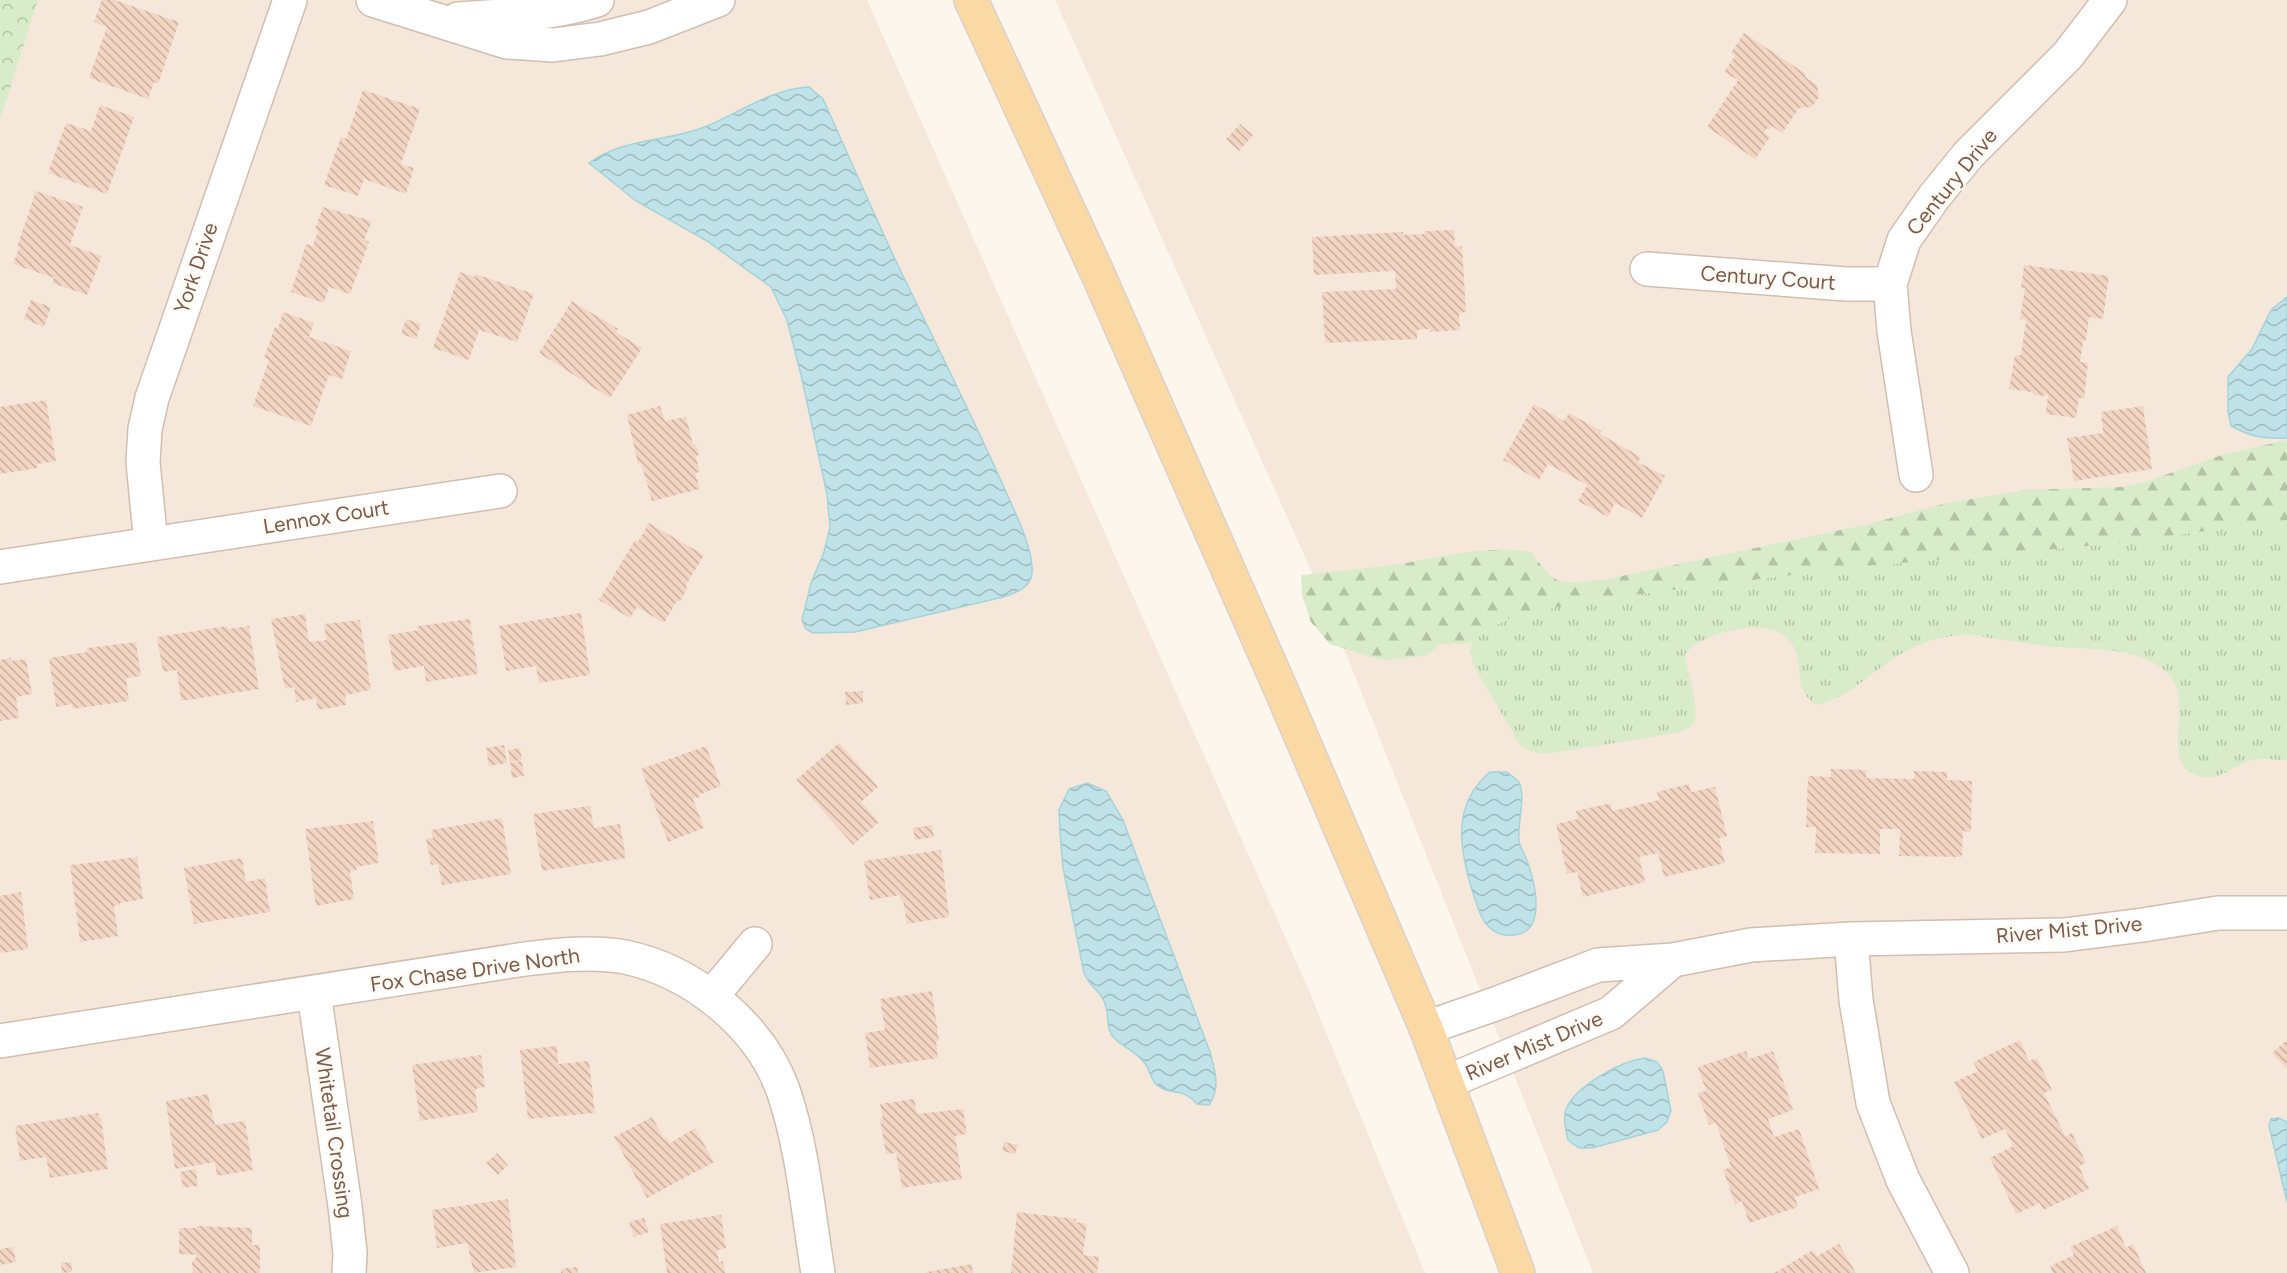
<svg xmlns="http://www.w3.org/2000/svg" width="2287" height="1273" font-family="Figtree,sans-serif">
  <defs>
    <pattern id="grass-tufts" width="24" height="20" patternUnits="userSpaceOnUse" patternTransform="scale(1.5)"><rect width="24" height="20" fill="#d8ecc9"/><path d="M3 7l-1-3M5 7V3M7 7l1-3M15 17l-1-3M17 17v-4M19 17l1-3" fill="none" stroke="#b4c2a5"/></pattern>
    <pattern id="forest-firs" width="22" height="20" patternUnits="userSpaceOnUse" patternTransform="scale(1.5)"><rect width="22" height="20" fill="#d8ecc9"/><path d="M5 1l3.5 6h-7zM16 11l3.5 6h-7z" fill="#b4c2a5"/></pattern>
    <pattern id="park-crowns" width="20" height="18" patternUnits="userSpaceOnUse" patternTransform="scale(1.5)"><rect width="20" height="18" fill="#d8ecc9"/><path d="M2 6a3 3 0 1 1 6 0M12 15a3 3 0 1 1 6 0" fill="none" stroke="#b4c2a5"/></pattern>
    <pattern id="water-waves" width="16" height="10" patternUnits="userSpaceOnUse" patternTransform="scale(1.5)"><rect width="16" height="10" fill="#bfe3e8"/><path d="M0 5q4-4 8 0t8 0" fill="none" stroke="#a0bbbe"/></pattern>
    <pattern id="building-back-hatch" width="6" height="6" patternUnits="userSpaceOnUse" patternTransform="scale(1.5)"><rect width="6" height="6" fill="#f3d5c3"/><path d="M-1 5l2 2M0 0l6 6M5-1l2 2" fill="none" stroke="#cab0a1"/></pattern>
  </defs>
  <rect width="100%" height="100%" fill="#fdf6ec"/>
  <path fill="#f5e8da" d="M38,0H867L1307,986L1425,1273H0V121Z
    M1055,0H2287V1273H1593L1327,606Z"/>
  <path fill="url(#grass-tufts)" d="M2287,520V760C2275,760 2263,757 2251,760C2229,767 2216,786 2192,773C2162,758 2193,702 2170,676C2161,665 2148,659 2135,655C2107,647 2074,649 2045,646C2026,643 2008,641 1990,638C1981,637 1972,634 1963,635C1936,636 1909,647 1887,663C1865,679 1845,698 1817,705C1790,690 1807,659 1788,639C1767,616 1703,632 1685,654C1686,669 1702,713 1693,724C1689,729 1681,731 1676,733L1547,754L1530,751L1520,745L1474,666L1470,651L1472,643L1486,630L1518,614L1617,597L1856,567L2110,544Z"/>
  <path fill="url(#forest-firs)" d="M2287,440V520L2110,544L1856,567L1617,597L1518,614L1486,630L1472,643L1441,644L1425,656L1387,660L1373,658L1330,644L1311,622L1302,595L1301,575C1336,572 1371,568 1406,563C1447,556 1489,545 1531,552C1558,589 1558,583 1603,580L1869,524L1943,504L2026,490L2121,487L2145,482L2222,455Z"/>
  <path fill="url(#park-crowns)" d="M0,0H38L0,121Z"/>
  <path fill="url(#water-waves)" stroke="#a5d3da" stroke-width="1.5" d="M809,87L823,99C847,152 870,205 894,257C930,332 968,407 1002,483C1012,506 1034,548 1032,573C1031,588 1015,593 1003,597L855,632L813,633L806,629L802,620L811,583L824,552L830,527L827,494L801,375L787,320L771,287L707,241L636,201L589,163C623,138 664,142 702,128C738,114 770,89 809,87Z
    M2287,297V438C2265,439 2251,437 2231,426L2228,411V377L2252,349L2271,310Z
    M1490,772H1507C1511,775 1515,778 1518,781C1527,794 1517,824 1519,840C1519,845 1523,851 1525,856C1534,876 1549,932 1514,935C1505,936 1496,934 1489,927C1480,919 1476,901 1472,890C1459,847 1452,804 1490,772Z
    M1087,783L1106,791L1123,820L1210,1052C1215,1071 1221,1087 1209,1105L1197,1104C1180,1085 1171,1097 1157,1085C1151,1080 1150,1071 1146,1065C1138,1052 1124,1048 1114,1038C1106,1030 1109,1017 1106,1007C1103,992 1090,988 1084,973L1063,868L1060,832L1059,810L1069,789Z
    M1645,1058L1657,1062L1663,1071L1671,1111L1667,1122L1658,1130L1592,1148H1579L1568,1140C1566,1130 1562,1117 1567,1107C1578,1085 1621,1061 1645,1058Z
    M2279,1118L2287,1122V1202L2269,1126L2271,1119Z"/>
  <path fill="url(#building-back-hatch)" d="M102,0H114L179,22L158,84L154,82L148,99L89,78L107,27L94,22Z
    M1744,33L1806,74L1805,77L1817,85L1819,97L1812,107L1799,108L1782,133L1772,126L1770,130L1767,128L1764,133L1770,137L1755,159L1707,127L1738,80L1724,72L1735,56L1731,53Z
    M363,90L420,109L401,164L414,168L406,194L364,179L358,196L324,185L341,137L346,139Z
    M100,105L134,117L107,194L48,173L66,123L91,131Z
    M1240,124L1253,135L1239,151L1226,139Z
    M36,191L83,207L70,245L102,256L87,295L52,283L54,278L13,264L19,248L17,247Z
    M323,207L372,221L364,240L369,242L350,294L329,287L324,303L291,292L306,244L313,246L318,231L315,229Z
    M1454,230L1455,247L1462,246L1466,312L1459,313L1460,330L1430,332L1429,329L1417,330V339L1325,343L1322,292L1396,289L1395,271L1314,275L1312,237L1403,232V235L1425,234L1424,231Z
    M2024,265L2109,276L2103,319L2089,317L2086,340L2083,342L2080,362L2088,363L2084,398H2079L2076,418L2046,414L2048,394L2044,396L2035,395L2032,392L2009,389L2015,355H2021L2026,320L2020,319L2025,288H2021Z
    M460,272L475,277V274L534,294L517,342L479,330L469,360L433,348Z
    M31,300L51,307L44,327L24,319Z
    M572,301L618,329L616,332L642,348L610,398L539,353Z
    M283,312L314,323L309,337L351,351L342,379L329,375L311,426L253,406L269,360L264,358L275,327L278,328Z
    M406,319L421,324L416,339L401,334Z
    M46,400L56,461L37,464L38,468L0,474V407Z
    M1534,404L1564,421L1569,413L1601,431L1600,434L1641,457L1638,462L1665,476L1642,518L1615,503L1608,517L1578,501L1587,485L1548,464L1539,480L1503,460Z
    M660,406L665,421L686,417L693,444L696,445L699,454L696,458L700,472L695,473L700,489L652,501L641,463L638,464L627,415Z
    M2143,406L2152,469L2074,481L2067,438L2103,433L2101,412Z
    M649,523L704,555L686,585L687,589L680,601L676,602L664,623L637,607L630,618L599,600L635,540L638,542Z
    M581,613L590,675L539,683L536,666L506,671L499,626Z
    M305,614L309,642L326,640L324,624L360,620L371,690L345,695L346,705L318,710L316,698L296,702L294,687L285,689L271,619Z
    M470,619L478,674L426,682L424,666L394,671L388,635L418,630V626Z
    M227,626L228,629L249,626L259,689L181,701L177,670L163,672L157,637Z
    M136,642L141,676L126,678L129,701L73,709L72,704L56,707L49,658L87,652V648Z
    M11,658V661L26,659L32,694L16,697L19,718L0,721V660Z
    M863,691V703L846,705L845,692Z
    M839,743L878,787L861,802L879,822L853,845L796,780Z
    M504,745L507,763L489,766L486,748Z
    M706,746L721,786L699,795L700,797L693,799L704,828L668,842L641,769Z
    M520,748L522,760L510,762L508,750Z
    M522,761L524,776L512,778L510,763Z
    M1831,769L1867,770L1866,778L1914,779V771L1947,772V780L1972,781L1971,832L1963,831L1962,857L1899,856L1900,829H1880V854L1815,853L1816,827H1806L1808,776L1831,777Z
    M1689,784L1691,792L1715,787L1727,836L1719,838L1725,863L1664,877L1658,853L1639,857L1645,882L1583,897L1577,872L1567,874L1556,824L1578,819L1576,811L1611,803L1612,811L1659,800L1657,792Z
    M590,806L594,828L620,824L626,858L542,871L533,814Z
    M502,818L511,874L442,885L438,864L431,865L426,839L433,838L431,830Z
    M373,821L379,863L356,867L357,870L350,871L354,899L316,906L305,829Z
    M932,825L934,837L915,840L913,828Z
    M941,850L949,917L907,924L903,900L901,901L900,895L870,900L864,861Z
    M137,857L143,899L120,903V905L114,906L118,936L80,942L70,865Z
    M242,858L246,882L265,878L270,912L194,924L184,868Z
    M21,892L28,949L0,953V896Z
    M932,991L939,1041H936L938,1058L870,1068L865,1033L885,1030L880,999Z
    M2020,1040L2029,1061L2037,1058L2052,1090L2044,1093L2065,1136L2072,1133L2086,1163L2079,1166L2089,1189L2043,1210L2040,1203L2016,1214L1990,1158L2013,1146L2005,1129L1982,1139L1954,1082L1978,1071L1973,1062Z
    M2287,1040V1069L2272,1053Z
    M557,1046L558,1064L589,1061L595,1113L528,1119L520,1050Z
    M1746,1051L1749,1059L1773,1051L1793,1110L1768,1119L1774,1137L1799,1129L1819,1189L1795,1197L1798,1207L1749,1223L1742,1201L1735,1204L1723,1170L1731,1167L1716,1123L1709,1125L1698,1093L1706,1091L1698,1067Z
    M481,1055L485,1087L475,1089L478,1112L420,1121L412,1065Z
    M208,1094L215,1125L245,1121L253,1170L217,1176L215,1162L175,1169L166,1101Z
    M914,1099L917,1114L963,1109L967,1134L955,1136L962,1179L902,1188L896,1153L886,1154L880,1119H883L880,1104Z
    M98,1113L99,1118H101L108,1169L50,1178L46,1157L20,1161L15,1126Z
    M652,1117L664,1138L666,1137L670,1143L695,1128L714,1162L647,1198L614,1137Z
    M1004,1142L1018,1145L1015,1154L1002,1151Z
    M497,1153L508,1165L498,1175L486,1163Z
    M196,1169L198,1186L183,1188L180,1172Z
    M508,1199L516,1267L474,1273L467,1243L437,1248L432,1210Z
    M1017,1212L1076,1219V1222L1087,1224L1083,1255L1099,1257L1097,1273H1011Z
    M721,1215L726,1248L717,1250L719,1262L723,1261L725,1273H667L660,1224Z
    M644,1218L649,1232L634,1237L629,1222Z
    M197,1226L252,1228V1245H260V1273H193L192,1262L196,1258V1255L179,1254V1228H197Z
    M2117,1226L2126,1248L2133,1244L2146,1273H2053L2050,1266L2074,1255L2070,1247Z
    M1839,1244L1856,1273H1774L1813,1250L1817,1256Z
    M13,1247L16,1262L0,1265V1249Z
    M71,1262L72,1272L62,1273L61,1263Z
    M972,1264L973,1273H927V1272Z
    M577,1267L578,1273H561V1269Z"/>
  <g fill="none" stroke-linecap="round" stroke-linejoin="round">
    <defs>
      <path id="minor" d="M373,0L507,42L553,45L600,39L649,27L718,0
        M458,19C504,16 553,14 597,0
        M1647,269L1846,284H1890
        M1916,475L1894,331L1890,284L1904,240L1934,197L1968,155L2068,55L2110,0
        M151,544L143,462L145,429L152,398L290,0
        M0,567L500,491
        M1851,939L1856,1000L1873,1103L1903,1180L1952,1273
        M314,993L345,1206L350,1253L349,1273
        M711,997L755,944
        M1426,1028L1498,1003L1598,965L1673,960L1751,945L1851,939L2064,935L2143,925L2218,913H2287
        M0,1041L525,959C558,955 592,951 625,957C692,971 759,1024 783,1090C803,1148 808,1212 818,1273
        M1447,1082L1611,1013L1673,960"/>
      <path id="major" d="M971,0L1097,272L1282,692L1426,1028L1518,1273"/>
    </defs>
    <use href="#minor" stroke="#d1beb0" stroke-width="36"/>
    <use href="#major" stroke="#dad1cd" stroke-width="36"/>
    <use href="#minor" stroke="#fff" stroke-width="33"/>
    <use href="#major" stroke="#fbd9a5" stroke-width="33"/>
  </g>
  <g text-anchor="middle" stroke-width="5" stroke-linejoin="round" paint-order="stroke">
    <g font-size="21" fill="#7a5c4d" stroke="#fffaf3">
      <text transform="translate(1952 182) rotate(-51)" y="7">Century Drive</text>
      <text transform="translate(196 268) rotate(-71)" y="7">York Drive</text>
      <text transform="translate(1768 278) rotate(4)" y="7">Century Court</text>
      <text transform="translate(326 517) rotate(-9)" y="7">Lennox Court</text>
      <text transform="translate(2069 930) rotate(-5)" y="7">River Mist Drive</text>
      <text transform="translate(475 970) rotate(-8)" y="7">Fox Chase Drive North</text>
      <text transform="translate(1534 1046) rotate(-23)" y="7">River Mist Drive</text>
      <text transform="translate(334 1133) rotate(82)" y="7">Whitetail Crossing</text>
    </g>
  </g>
</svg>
